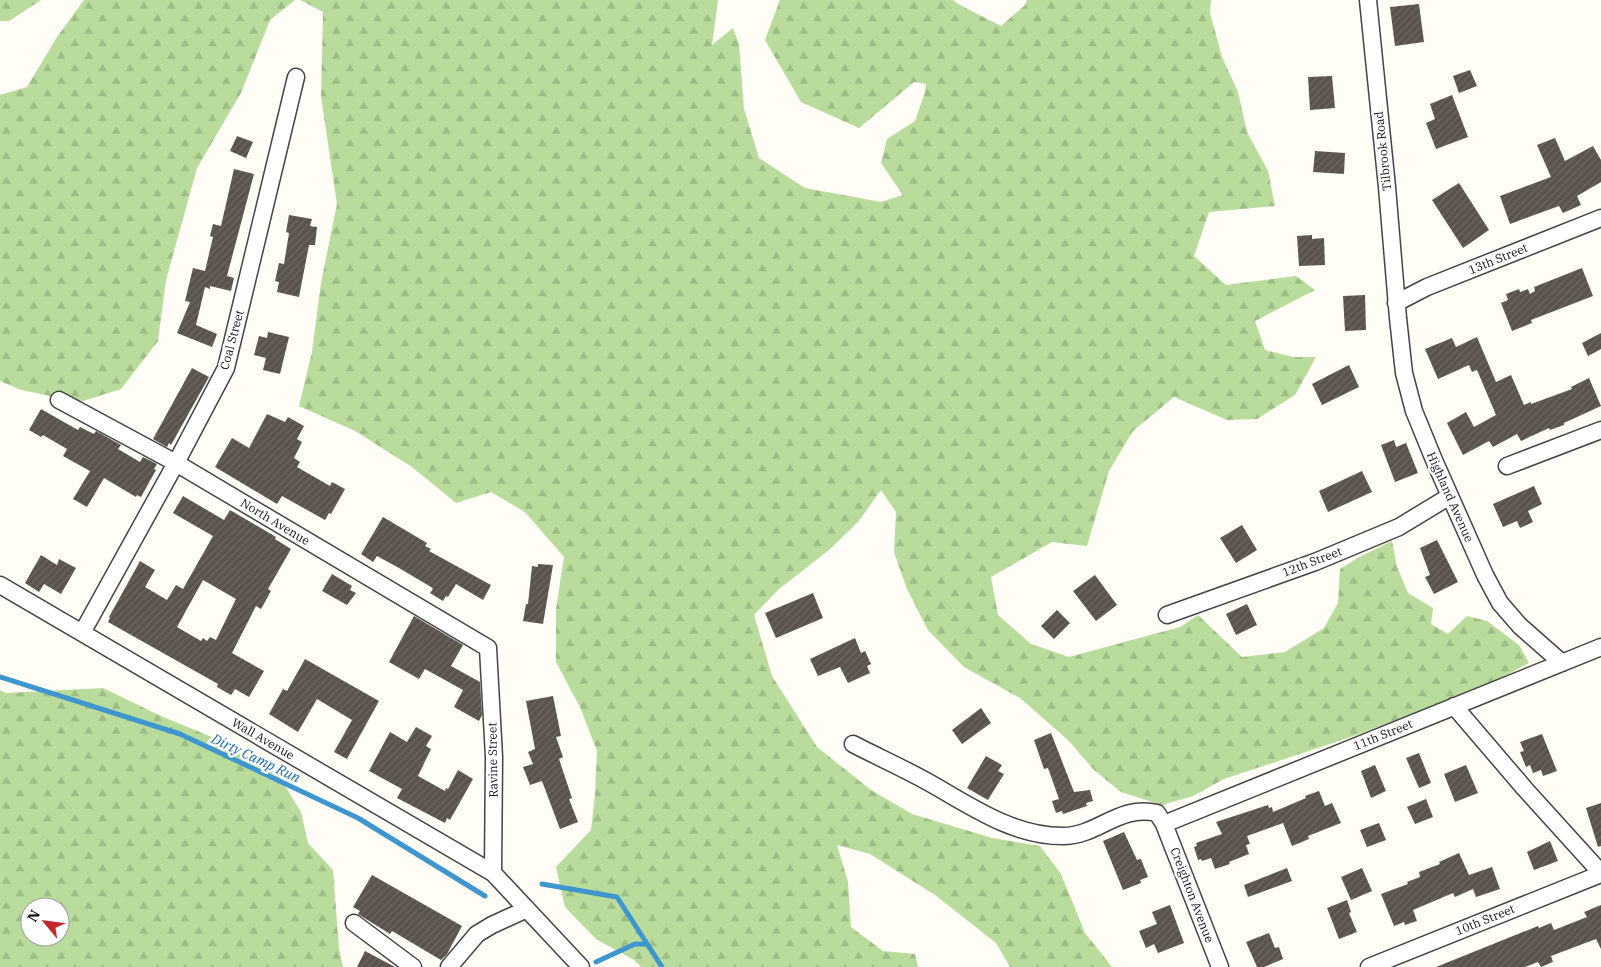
<svg xmlns="http://www.w3.org/2000/svg" width="1601" height="967" font-family="'IBM Plex Serif',serif">
  <defs>
    <pattern id="forest-firs" width="22" height="20" patternUnits="userSpaceOnUse" patternTransform="scale(1.25)"><rect width="22" height="20" fill="#b9dc9c"/><path d="M5 1l3.5 6h-7zM16 11l3.5 6h-7z" fill="#9ebc85"/></pattern>
    <pattern id="building-hatch" width="6" height="6" patternUnits="userSpaceOnUse" patternTransform="scale(1.25)"><rect width="6" height="6" fill="#5a524d"/><path d="M-1 1l2-2M0 6l6-6M5 7l2-2" fill="none" stroke="#6d6662"/></pattern>
  </defs>
  <rect width="100%" height="100%" fill="#fffdf5"/>
  <path fill="url(#forest-firs)" fill-rule="evenodd" d="M0,0H41L9,21H0Z
    M84,0H295L270,20L241,93L197,168L166,280L158,341L121,389L80,402L21,390L0,381V95L27,87L57,37Z
    M300,0H718L712,45L733,28L739,44L744,109L759,158L805,188L881,202L903,195L881,163L887,139L915,121L925,92L926,84L914,82L859,128L801,102L765,40L780,0H953L958,4L1001,26L1025,5L1027,0H1211L1210,13L1222,57L1238,92L1247,132L1268,171L1275,206L1209,212L1194,256L1226,285L1296,276L1315,290L1255,321L1265,350L1293,357H1316L1295,395L1257,419L1227,420L1174,397L1133,431L1109,471L1087,546L1052,542L991,577L998,615L1031,644L1069,657L1180,627L1198,615L1242,657L1285,652L1324,628L1338,603L1340,569L1361,556L1392,541L1397,567L1408,593L1433,608L1431,624L1448,634L1467,616L1487,621L1519,645L1529,663L1490,684L1420,711L1354,736L1224,779L1193,796L1162,805L1121,792L1094,770L1069,741L1020,698L964,667L928,630L907,589L894,552L896,512L881,490L858,522L829,550L779,589L754,615L772,676L817,747L871,790L912,814L992,838L1040,846L1061,874L1085,933L1112,967H1010L996,943L935,895L870,854L837,845L848,882L851,927L883,951L915,954L918,967H641L634,960L596,939L565,907L556,867L591,830L595,794L597,751L580,707L556,662V609L564,557L525,512L491,492L456,503L412,467L355,431L299,406L312,352L321,283L337,204L321,96L323,12Z
    M103,688L161,716L219,740L274,768L301,812L308,843L333,870L339,949L343,967H0V690L6,693ZM30,907H60V937H30Z"/>
  <g fill="none" stroke-linecap="round" stroke-linejoin="round">
    <path stroke="#3f96cf" stroke-width="5" d="M0,677L180,734L358,818L485,896
      M542,884L617,897L662,967
      M596,962L635,944H647"/>
  </g>
  <path fill="url(#building-hatch)" fill-rule="evenodd" d="M1419,4L1424,42L1395,46L1390,7Z
    M1470,70L1477,86L1459,93L1453,76Z
    M1332,76L1335,108L1310,110L1308,77Z
    M1452,95L1468,137L1436,149L1426,123L1435,119L1430,104Z
    M237,136L253,142L246,158L230,151Z
    M1555,138L1565,161L1593,146L1601,160V182L1577,196L1581,205L1563,213L1559,206L1510,224L1500,196L1551,177L1537,145Z
    M1315,151L1345,153L1344,174L1313,172Z
    M234,169L254,174L227,276L234,278L231,291L210,286V289L205,287L196,325L217,334L212,347L177,333L190,302L185,301L193,268L205,271L213,237L210,236L213,224L221,226Z
    M1459,183L1489,230L1463,248L1432,200Z
    M289,215L312,219L310,226L317,227L315,245H309L299,297L277,292L279,282L275,281L279,263L284,264L289,233L286,232Z
    M1312,235V239L1324,238L1325,265L1299,266L1297,236Z
    M1582,268L1593,296L1531,320L1532,323L1512,331L1501,303L1508,300L1506,294L1519,289L1520,292L1528,289L1530,294L1535,291L1534,287Z
    M1365,295L1366,330L1345,331L1343,296Z
    M268,332L289,337L280,374L263,370L266,358L254,355L259,336L267,338Z
    M1601,333V349L1588,356L1582,343Z
    M1477,337L1496,382L1511,375L1524,405L1531,402V404L1572,389L1571,387L1589,378L1601,406L1564,423V425L1550,430L1549,428L1521,441L1517,434L1493,447L1489,441L1463,455L1447,423L1466,412L1474,427L1496,415L1477,370L1472,372L1469,365L1438,379L1425,349L1452,338L1456,347Z
    M1349,365L1359,387L1322,405L1312,384Z
    M192,368L209,377L171,445L169,443L167,447L153,439Z
    M41,409L78,430L80,427L94,434L96,431L121,445L118,449L140,462L143,457L157,464L154,469L156,470L141,497L137,495L136,497L104,478L87,507L73,499L90,471L63,456L67,449L43,435L41,437L29,430Z
    M267,414L285,422L288,417L304,426L297,439L302,442L294,458L300,462L297,467L330,486L332,482L345,489L331,514L329,513L325,520L282,496L277,504L215,467L232,438L249,448Z
    M1394,440L1396,447L1406,443L1418,473L1395,482L1381,445Z
    M1362,471L1372,492L1328,512L1319,491Z
    M1534,486L1542,504L1528,511L1533,522L1520,528L1517,521L1503,527L1493,504Z
    M183,496L224,520L230,510L276,537L275,539L291,549L268,589L271,591L261,609L256,606L232,653L264,671L249,697L235,689L231,695L217,687L218,684L108,622L110,618L109,617L140,561L155,570L145,587L167,600L176,585L183,589L213,536L173,513ZM203,580L236,599L216,640L210,637L207,641L203,638L201,641L177,627Z
    M383,517L427,543L425,546L431,549L429,551L491,585L483,600L456,584L448,597L446,596L443,601L430,593L433,589L431,587L399,568L377,556L373,562L361,554Z
    M1242,525L1257,550L1236,563L1220,538Z
    M1437,540L1458,582L1434,594L1425,577L1430,575L1420,548Z
    M41,555L57,565L59,559L76,568L61,594L44,584L39,592L25,583Z
    M538,564L553,565L543,624L523,621L526,604H528L532,566L538,567Z
    M332,574L352,586L350,590L356,593L347,605L322,591Z
    M1095,575L1117,605L1096,621L1073,591Z
    M813,593L823,618L776,638L765,613Z
    M1247,604L1257,625L1236,635L1226,614Z
    M1057,610L1070,623L1054,639L1041,626Z
    M414,616L463,645L451,666L480,682L482,715L479,721L454,707L463,690L425,669L419,679L389,662Z
    M855,638L861,653L865,651L871,664L867,666L870,673L848,683L840,667L818,676L810,659Z
    M305,659L379,701L347,759L334,752L352,720L317,699L298,732L269,714L283,689L287,691Z
    M553,696L561,736L556,737L563,757L559,759L572,798L569,799L578,822L560,829L542,781L530,785L523,767L533,764L528,752L535,749L526,701Z
    M981,708L991,723L962,744L952,730Z
    M416,727L432,736L426,746L431,749L418,776L445,791L446,788L448,789L458,770L473,779L450,820L447,818L445,823L397,798L402,789L369,771L390,732L407,742Z
    M1051,733L1074,792L1090,790L1093,801L1086,803L1087,806L1063,814L1062,811L1056,813L1052,801L1059,799L1048,768L1044,769L1034,740Z
    M1542,734L1557,771L1543,776L1541,770L1533,773L1530,765L1526,767L1520,752L1524,751L1520,742Z
    M1419,753L1431,783L1419,788L1406,758Z
    M986,756L1002,765L998,771L1004,774L988,800L967,788Z
    M1375,765L1386,791L1371,798L1361,771Z
    M1466,765L1478,793L1455,802L1444,774Z
    M1319,791L1325,806L1332,803L1341,823L1308,836L1309,839L1292,846L1283,823L1247,836L1250,844L1246,845L1249,854L1229,862L1230,864L1215,869L1211,858L1202,861L1201,859L1198,860L1194,847L1197,846L1196,843L1222,834L1216,822L1268,805L1269,808L1272,807L1273,812L1306,798L1305,796Z
    M1426,799L1433,817L1415,824L1407,807Z
    M1601,803V846L1598,847L1586,808Z
    M1379,823L1386,840L1367,847L1360,830Z
    M1124,832L1137,860L1141,859L1148,877L1140,880L1141,883L1123,890L1103,841Z
    M1550,841L1558,861L1534,870L1527,852Z
    M1459,853L1469,875L1492,867L1500,889L1476,897L1473,889L1455,897L1453,893L1413,910L1417,921L1405,925L1404,922L1394,926L1381,894L1408,884L1407,882L1420,877L1419,872L1440,864L1439,862Z
    M1287,868L1292,881L1248,897L1244,885Z
    M1362,868L1372,891L1351,900L1341,877Z
    M372,875L462,926L447,954L441,960L392,931L390,934L358,914L360,911L353,907Z
    M1347,900L1351,912L1349,913L1357,932L1339,939L1327,908Z
    M1170,905L1184,943L1158,953L1154,944L1146,948L1139,931L1157,924L1152,912Z
    M1601,905V949L1596,939L1551,956L1553,962L1541,967L1538,962L1525,967H1436L1538,926L1539,928L1551,923L1554,930L1587,917L1584,912Z
    M1269,933L1275,948L1279,947L1283,959L1264,967H1257L1246,942Z
    M365,951L395,967H357Z"/>
  <g fill="none" stroke-linecap="round" stroke-linejoin="round">
    <defs>
      <path id="minor" d="M1368,0L1387,187L1398,318L1404,373L1414,411L1434,460L1485,575L1500,603L1520,626L1562,663
        M1396,303L1427,287L1601,218
        M59,400L176,463L488,648L494,757L493,873
        M1507,466L1601,430
        M0,585L493,873L581,967
        M1167,615L1315,562L1399,527L1450,496
        M82,633L176,463L226,368L296,77
        M1454,706L1525,789L1601,873
        M853,744C878,757 903,768 928,782C971,806 1012,836 1063,836C1098,836 1119,804 1157,813L1164,824L1220,967
        M1164,824L1601,647
        M354,923L413,967
        M449,967L477,934L492,925L527,909
        M1369,967L1601,874"/>
    </defs>
    <use href="#minor" stroke="#444" stroke-width="19"/>
    <use href="#minor" stroke="#fff" stroke-width="16"/>
  </g>
  <g text-anchor="middle" stroke-width="5" stroke-linejoin="round" paint-order="stroke">
    <g font-size="12" fill="#111" stroke="#fff">
      <text transform="translate(1383 151) rotate(-96)" y="4">Tilbrook Road</text>
      <text transform="translate(1498 259) rotate(-22)" y="4">13th Street</text>
      <text transform="translate(232 340) rotate(-75)" y="4">Coal Street</text>
      <text transform="translate(1450 497) rotate(66)" y="4">Highland Avenue</text>
      <text transform="translate(275 522) rotate(31)" y="4">North Avenue</text>
      <text transform="translate(1312 562) rotate(-21)" y="4">12th Street</text>
      <text transform="translate(1383 735) rotate(-22)" y="4">11th Street</text>
      <text transform="translate(263 739) rotate(30)" y="4">Wall Avenue</text>
      <text transform="translate(493 760) rotate(-91)" y="4">Ravine Street</text>
      <text transform="translate(1192 895) rotate(69)" y="4">Creighton Avenue</text>
      <text transform="translate(1485 920) rotate(-22)" y="4">10th Street</text>
    </g>
    <g font-size="14" font-style="italic" fill="#1768a6" stroke="#fff">
      <text transform="translate(256 758) rotate(25)" y="5">Dirty Camp Run</text>
    </g>
  </g>
  <g transform="translate(45 922) rotate(299)"><circle r="24" fill="#ffffff" stroke="#a0a0a0"/>
  <path d="M0-4L9 19L0 12L-9 19Z" fill="#c4262e"/>
  <text y="-8" font-size="14" font-weight="bold" text-anchor="middle" fill="#111111">N</text>
  </g>
</svg>
